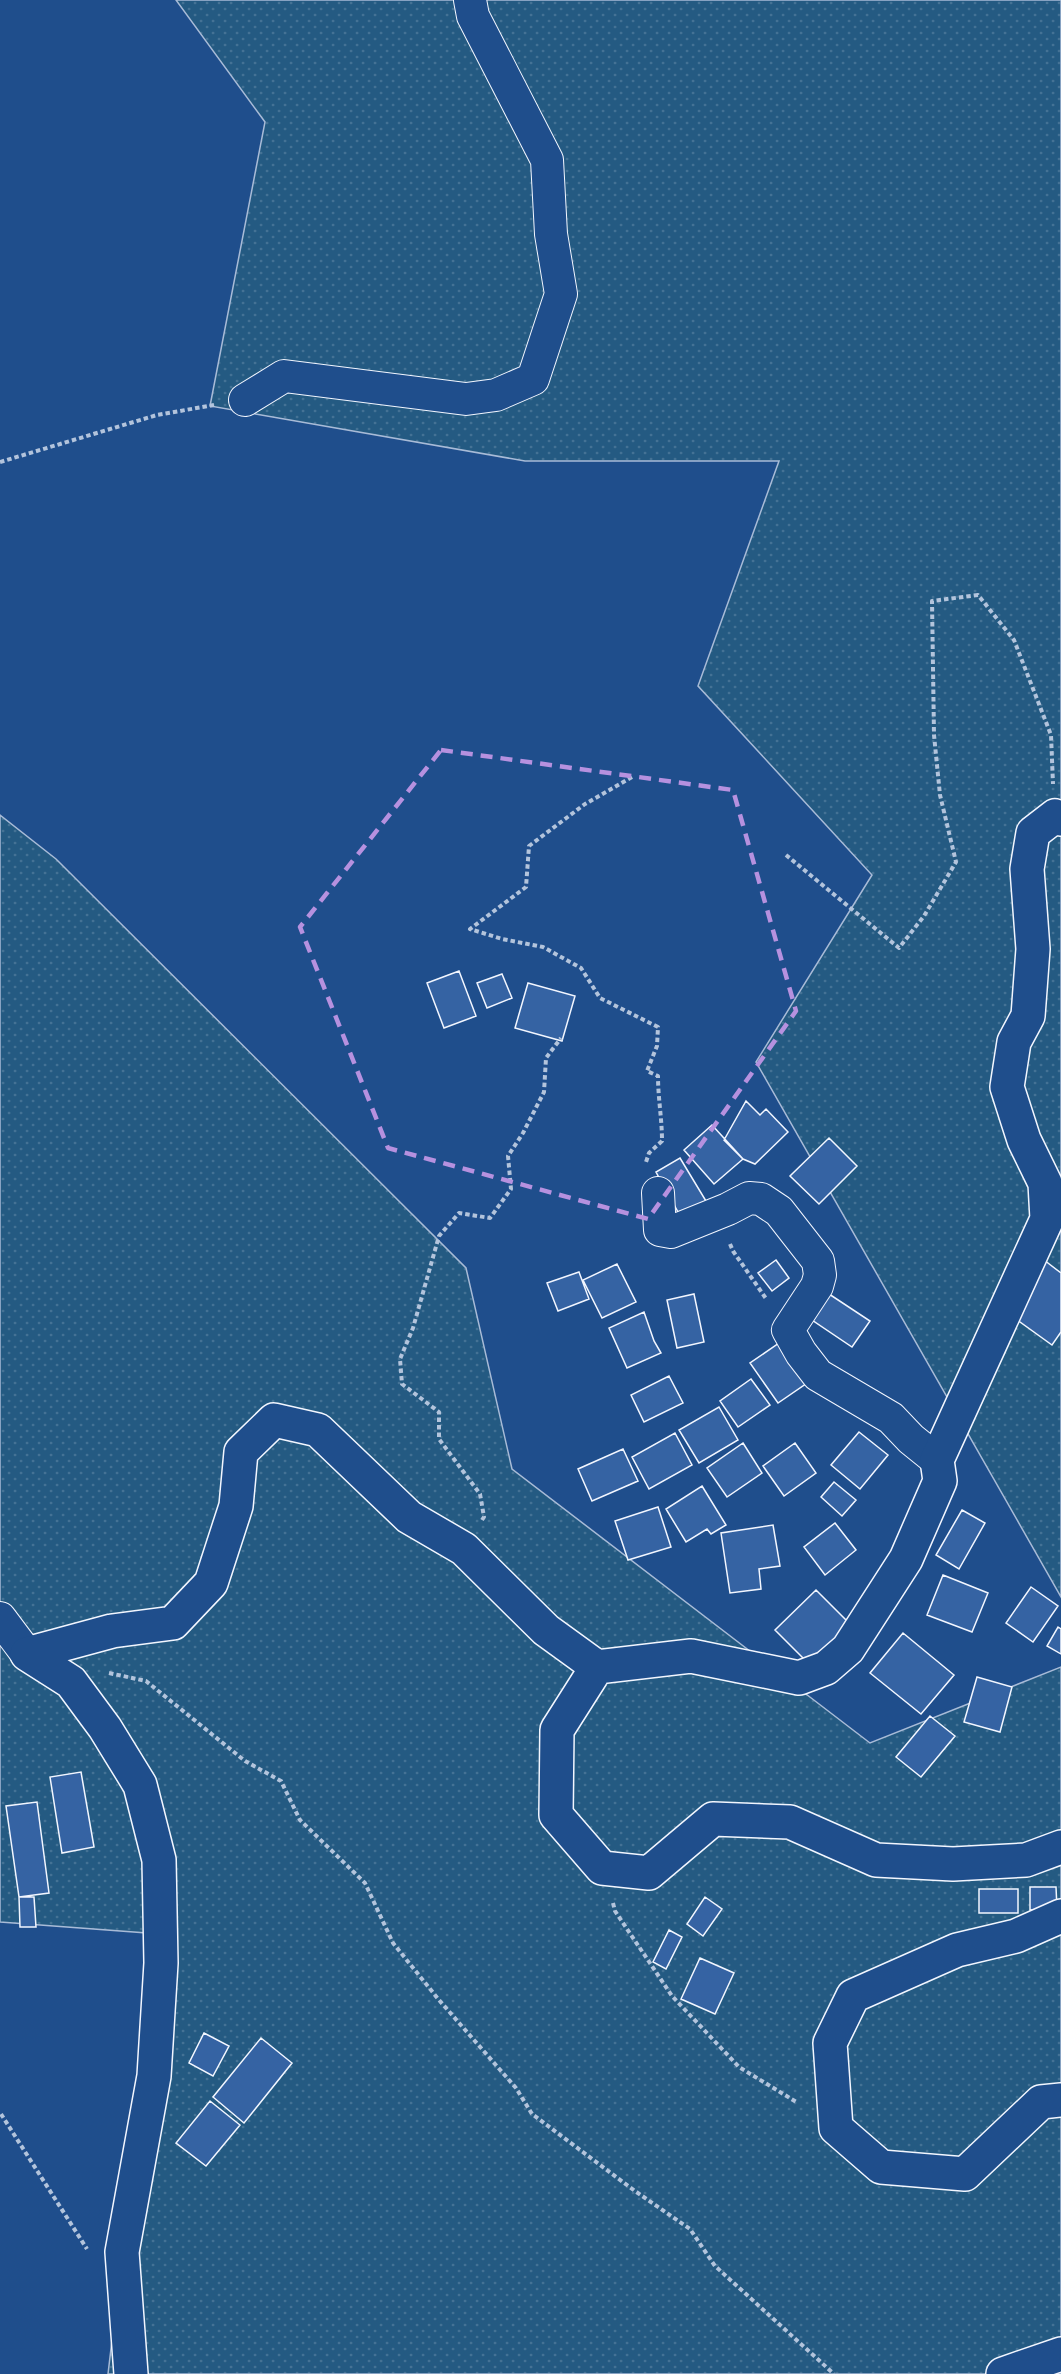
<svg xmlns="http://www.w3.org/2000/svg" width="1061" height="2374" font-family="'IBM Plex Sans',sans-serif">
  <defs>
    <pattern id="grass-dots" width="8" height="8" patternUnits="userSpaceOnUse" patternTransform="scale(1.5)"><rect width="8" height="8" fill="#245a82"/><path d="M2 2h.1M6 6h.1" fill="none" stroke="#447295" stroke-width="1.8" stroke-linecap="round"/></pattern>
  </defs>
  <rect width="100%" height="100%" fill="#1f4e8c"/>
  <path fill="url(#grass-dots)" stroke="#a8bbd7" stroke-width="1.5" d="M176,0H1061V1597L756,1062L872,875L698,686L779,461H525L210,406L265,122Z
    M0,815L56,859L466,1268L512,1469L870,1743L1061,1667V2374H108L160,1934L0,1922Z"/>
  <path fill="#3563a3" stroke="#f2f6ff" stroke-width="1.5" d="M459,971L476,1016L444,1028L427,983Z
    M502,974L512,998L487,1008L477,983Z
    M528,983L575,996L562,1041L515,1028Z
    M746,1101L760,1115L766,1109L788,1132L755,1164L743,1159L724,1140Z
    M712,1125L743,1159L714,1184L684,1150Z
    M829,1138L857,1166L819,1204L790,1176Z
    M680,1158L709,1206L683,1221L656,1172Z
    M776,1260L789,1278L772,1291L758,1273Z
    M1044,1260L1061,1273V1332L1052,1345L1006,1312Z
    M617,1264L636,1302L602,1318L583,1280Z
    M579,1272L589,1299L558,1311L547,1283Z
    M826,1292L870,1321L852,1347L809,1318Z
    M694,1294L704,1342L677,1348L667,1300Z
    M644,1312L654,1341L661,1353L627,1368L609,1328Z
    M782,1341L810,1381L778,1403L750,1363Z
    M669,1376L683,1403L644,1422L631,1395Z
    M751,1379L770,1405L738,1427L720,1401Z
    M719,1407L738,1440L699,1463L679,1430Z
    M859,1432L888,1455L860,1489L831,1465Z
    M675,1433L692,1465L649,1489L632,1457Z
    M743,1443L762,1473L727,1497L707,1468Z
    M795,1443L816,1473L784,1496L763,1466Z
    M623,1449L638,1481L592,1501L578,1469Z
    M834,1482L856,1500L842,1516L821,1497Z
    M702,1486L726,1525L711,1534L707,1529L686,1542L666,1509Z
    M658,1507L671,1547L628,1560L615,1521Z
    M962,1510L985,1523L959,1569L936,1555Z
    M835,1523L856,1550L825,1575L804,1547Z
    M773,1525L780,1566L759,1569L761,1589L730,1593L721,1533Z
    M943,1575L988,1593L972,1632L927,1615Z
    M1031,1587L1058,1606L1033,1642L1006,1623Z
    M816,1590L852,1626L811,1666L775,1630Z
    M1058,1627L1061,1629V1654L1047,1646Z
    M903,1633L954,1675L921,1714L870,1673Z
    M977,1677L1012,1687L1000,1732L964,1722Z
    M930,1716L955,1736L921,1777L896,1757Z
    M81,1772L94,1847L62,1853L50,1777Z
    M37,1802L49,1893L19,1897L6,1806Z
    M1030,1887H1056L1057,1909L1030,1910Z
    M979,1889H1018V1913H979Z
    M19,1897H34L36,1927H20Z
    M705,1897L722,1909L703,1936L687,1924Z
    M669,1930L682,1937L666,1969L653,1962Z
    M700,1958L734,1973L715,2014L681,1999Z
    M204,2033L229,2046L213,2076L189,2063Z
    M261,2038L292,2063L244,2123L213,2097Z
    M210,2101L240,2125L206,2166L176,2143Z"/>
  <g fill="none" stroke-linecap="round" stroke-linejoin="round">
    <defs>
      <path id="street" d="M245,400L284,376L466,399L496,395L533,379L561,294L551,234L547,160L473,16L470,0
        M658,1193L660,1230L671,1232L728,1209L749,1198L761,1199L779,1211L818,1261L820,1275L817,1286L788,1330L801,1353L818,1375L891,1418L911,1439L937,1460
        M0,1618L27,1654"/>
      <path id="secondary" d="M597,1667L557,1730L556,1815L602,1868L649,1873L713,1819L790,1822L876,1860L953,1864L1026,1860L1061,1847
        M1061,1916L1016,1936L957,1950L853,1996L830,2043L836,2128L881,2167L965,2174L1041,2102L1061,2100
        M131,2374L122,2252L154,2076L161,1963L159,1860L140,1785L105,1728L71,1682L27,1654L112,1631L173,1623L211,1583L236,1506L241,1452L274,1420L318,1430L409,1517L464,1549L546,1630L597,1667L691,1656L799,1678L826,1668L848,1649L906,1559L940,1481L937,1460L1047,1219L1045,1183L1024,1140L1007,1087L1014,1042L1028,1016L1033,949L1027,869L1033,833L1055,816L1061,819
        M1003,2374L1061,2354"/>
    </defs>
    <use href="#street" stroke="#f2f6ff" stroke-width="34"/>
    <use href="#secondary" stroke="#f2f6ff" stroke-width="36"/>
    <path stroke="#b3c4dc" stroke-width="4" stroke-dasharray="4.5 3" stroke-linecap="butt" d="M0,462L157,415L214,405
      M632,777L585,804L529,846L526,887L470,929L502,939L543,947L581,968L600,998L658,1027L657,1046L647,1071L658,1076C658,1098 662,1119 662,1141L649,1153L646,1162
      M786,855L899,948L924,916L956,862L940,795L934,735L932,601L978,595L1014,640L1051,735L1053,784
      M730,1244L733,1251L767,1300
      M482,1520L484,1517L480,1494L439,1439V1412L402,1384L400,1359L413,1328L439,1236L459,1213L490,1218L511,1189L508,1156L523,1133L544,1092L546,1058L561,1038
      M109,1673L146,1681L245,1761L281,1781L300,1820L365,1883L393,1943L439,2000L516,2088L532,2114L635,2191L690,2229L715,2266L834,2374
      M613,1903L615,1911L672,1996L739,2067L798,2103
      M1,2114L87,2249"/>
    <use href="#street" stroke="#1f4e8c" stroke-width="32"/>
    <use href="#secondary" stroke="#1f4e8c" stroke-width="33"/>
  </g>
  <path fill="none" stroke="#b691df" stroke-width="4.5" stroke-dasharray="12 8" stroke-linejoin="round" d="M441,750L733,790L796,1011L648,1219L388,1148L300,927Z"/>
</svg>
